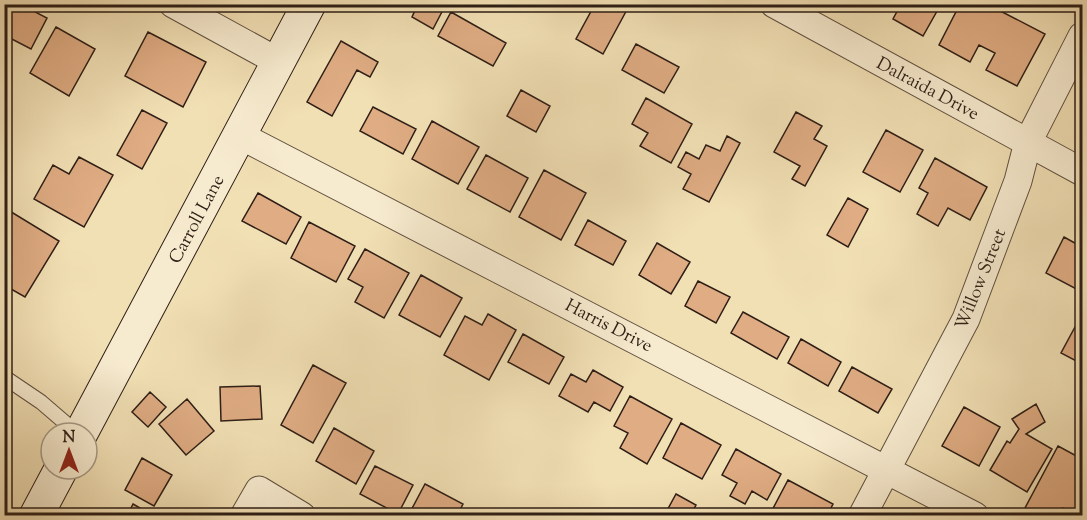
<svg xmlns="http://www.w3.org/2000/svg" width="1087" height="520" font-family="'Sorts Mill Goudy',serif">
  <rect width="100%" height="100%" fill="#f2e0b5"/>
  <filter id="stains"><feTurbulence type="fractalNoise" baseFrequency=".00333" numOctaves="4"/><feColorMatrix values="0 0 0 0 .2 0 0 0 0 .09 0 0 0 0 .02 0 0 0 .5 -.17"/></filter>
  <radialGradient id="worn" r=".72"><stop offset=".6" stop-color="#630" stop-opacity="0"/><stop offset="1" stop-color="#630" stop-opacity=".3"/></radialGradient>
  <path fill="#dfac83" stroke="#2d1e16" stroke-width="1.5" d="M4,4H20L47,18L31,49L4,35Z
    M418,4H446L433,29L412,17Z
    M595,4H630L603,54L576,39Z
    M901,4H941L923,36L893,19Z
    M960,4H987L1045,34L1017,86L986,70L995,53L979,45L970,62L939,45Z
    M451,12L506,43L493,66L438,36Z
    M56,27L95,49L69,96L30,73Z
    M148,32L206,62L183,107L125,76Z
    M341,41L378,62L370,77L357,70L332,116L307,102Z
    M636,44L679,67L664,93L622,70Z
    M521,90L550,106L536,132L507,116Z
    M646,98L692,124L671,163L640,146L648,133L632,124Z
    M373,107L416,129L403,154L360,131Z
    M142,110L167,123L142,169L117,155Z
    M796,112L822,126L814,139L827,146L805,186L792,179L800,166L774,152Z
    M432,121L479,147L458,184L412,159Z
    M886,130L923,150L900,192L863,172Z
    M727,136L740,143L709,202L683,189L691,174L678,167L686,152L699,159L706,145L720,151Z
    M486,155L528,178L510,212L467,189Z
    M79,157L113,175L84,227L34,199L53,165L69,174Z
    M935,158L987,187L970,220L948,208L938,226L917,214L928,193L919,188Z
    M544,170L586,193L561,240L519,217Z
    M258,193L301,217L286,244L242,221Z
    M848,198L868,209L848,247L827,235Z
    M8,210L59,241L25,297L4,285V217Z
    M588,220L626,241L613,265L575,245Z
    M309,222L355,246L336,282L291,258Z
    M1064,237L1082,247V292L1046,273Z
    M657,243L690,262L671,294L639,275Z
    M365,249L409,273L384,318L355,302L363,287L348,279Z
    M421,275L462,298L440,337L399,315Z
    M698,281L730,297L716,323L685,306Z
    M743,312L789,337L777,359L731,333Z
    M488,314L516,330L489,380L444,355L465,316L482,325Z
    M1075,327L1082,331V358L1080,363L1061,353Z
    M523,334L564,357L549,384L508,362Z
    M801,339L841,362L828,386L788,363Z
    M313,365L346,383L313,443L281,425Z
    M852,367L892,389L878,413L839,391Z
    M593,370L623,387L610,411L594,402L588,412L559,396L571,374L586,382Z
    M260,386L262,419L221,421L220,387Z
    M150,392L166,407L148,427L132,412Z
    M630,396L672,419L647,464L620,448L628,433L614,426Z
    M187,399L214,431L186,455L159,424Z
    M1036,404L1045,422L1026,434L1052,449L1027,492L990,470L1007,441L1010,443L1019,429L1012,419Z
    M964,407L1000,427L979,466L942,446Z
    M681,423L721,445L702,479L663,458Z
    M334,428L374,451L356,484L316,461Z
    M1058,446L1082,459V507L1078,516L1063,508L1059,516H1040L1025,508Z
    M736,449L781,474L767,500L752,491L745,504L730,496L737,483L722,475Z
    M142,458L172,475L154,506L125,490Z
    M375,466L413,485L398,514L360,494Z
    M788,480L833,504L827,516H769Z
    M425,484L463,504L457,516H408Z
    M676,494L696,505L690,516H664Z
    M133,504L154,516H127Z"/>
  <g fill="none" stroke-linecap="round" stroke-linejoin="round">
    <defs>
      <path id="lane" d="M4,377L41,402L77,433"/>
      <path id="street" d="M173,4L279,62
        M774,4L1082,172
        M241,136L975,516
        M244,516L259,490L302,516
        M862,516L966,319L1018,181L1028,142L1082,36"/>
      <path id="secondary" d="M81,433L309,4
        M36,516L61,469"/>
    </defs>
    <use href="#lane" stroke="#5e4e3e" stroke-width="16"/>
    <use href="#street" stroke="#5e4e3e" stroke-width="29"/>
    <use href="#secondary" stroke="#2d1e16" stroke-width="35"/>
    <use href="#lane" stroke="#f7ebcf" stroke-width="14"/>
    <use href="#street" stroke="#f7ebcf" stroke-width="27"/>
    <use href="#secondary" stroke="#f7ebcf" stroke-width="33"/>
  </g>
  <g text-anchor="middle" stroke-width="4.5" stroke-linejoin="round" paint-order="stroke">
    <g font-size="18" fill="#2d1e16" stroke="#f7ebcf">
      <text transform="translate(928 88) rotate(28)" y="6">Dalraida Drive</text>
      <text transform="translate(196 219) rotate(-62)" y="6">Carroll Lane</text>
      <text transform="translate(980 279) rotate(-68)" y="6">Willow Street</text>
      <text transform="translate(609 325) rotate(27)" y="6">Harris Drive</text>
    </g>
  </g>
  <rect width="1087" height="520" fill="none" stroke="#f2e0b5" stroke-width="24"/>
  <rect x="6" y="6" width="1075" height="508" fill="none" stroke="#2d1e16" stroke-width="3"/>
  <rect x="12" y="12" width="1063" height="496" fill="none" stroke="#2d1e16" stroke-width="1.5"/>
  <g transform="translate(69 451)"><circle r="28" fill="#f7ebcf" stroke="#a69985" stroke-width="1.5"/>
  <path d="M0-4.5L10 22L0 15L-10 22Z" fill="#8f2418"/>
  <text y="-9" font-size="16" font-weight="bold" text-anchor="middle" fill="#2d1e16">N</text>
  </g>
  <rect width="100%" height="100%" filter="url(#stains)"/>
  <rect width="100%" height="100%" fill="url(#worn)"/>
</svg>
